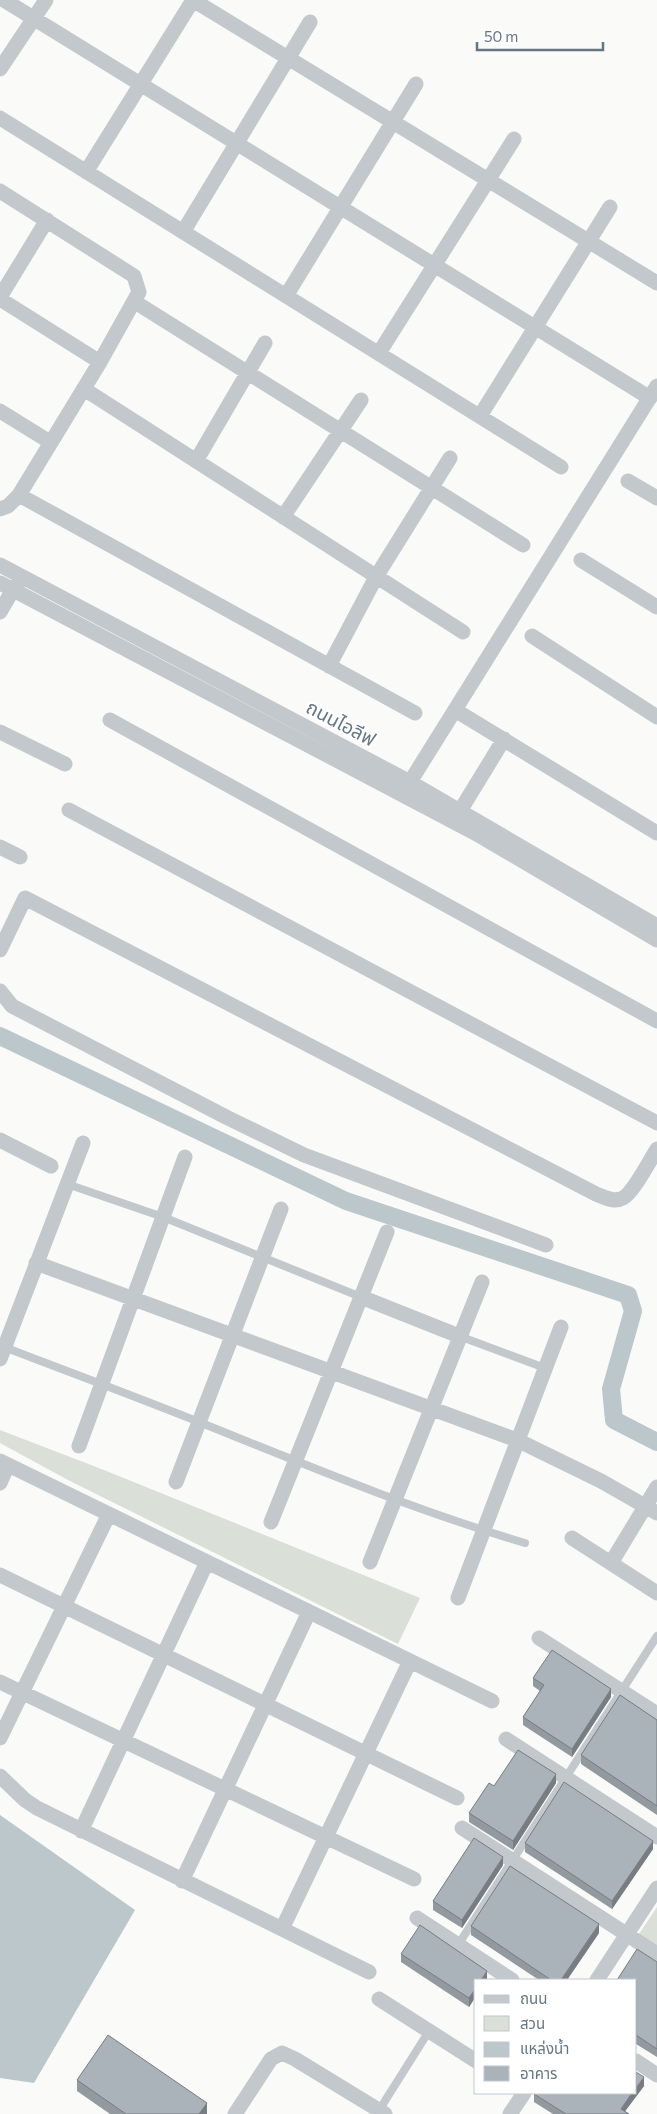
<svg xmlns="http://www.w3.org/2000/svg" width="657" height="2114" font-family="Commissioner,'Noto Sans Thai',sans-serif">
  <rect width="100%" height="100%" fill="#fafaf8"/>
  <path fill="#dadfd7" d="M0,1430L104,1470L420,1598L398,1644L68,1480L0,1443Z
    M657,1907V1946L639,1934Z"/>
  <path fill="#bbc7cb" d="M0,1815L135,1910L34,2083L0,2078Z"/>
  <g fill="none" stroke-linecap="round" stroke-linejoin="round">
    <path stroke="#bbc7cb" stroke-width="18" d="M0,1036L346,1201L628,1295L633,1311L611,1389L614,1420L657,1442"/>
    <path stroke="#c3c8cc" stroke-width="8" d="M67,1184L163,1217L361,1297
      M459,1336L545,1368
      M4,1347C69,1372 134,1396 199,1422C306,1465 414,1510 525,1543
      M458,1945L657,1636
      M378,2112L429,2031"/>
    <path stroke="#c3c8cc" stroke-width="15" d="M4,0L650,398
      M193,0L657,283
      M0,69L46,0
      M0,118L561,467
      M86,172L193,0
      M0,191L134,276L139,292L100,362L19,495L8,506L0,509
      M183,232L310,22
      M286,296L416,84
      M0,297L47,220
      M0,299L100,362
      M135,302L523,545
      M379,353L514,139
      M84,389L463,632
      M0,411L50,442
      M480,416L610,207
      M196,461L265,343
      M628,481L657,498
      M19,495L415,713
      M283,517L361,400
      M581,560L657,607
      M0,565L410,782L657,926
      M0,583L475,833L657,940
      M0,612L18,581
      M532,636L657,717
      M329,666L376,577L450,458
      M455,710L657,833
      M110,720L657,1021
      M0,732L65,764
      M410,782L657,386
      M69,810L657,1123
      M460,811L504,739
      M0,847L20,857
      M0,950L25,898L596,1194C604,1197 614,1203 623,1198C633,1193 650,1160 657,1149
      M0,991L12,1006L228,1118L304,1155L546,1245
      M0,1140L51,1166
      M36,1263L517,1440L601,1481L657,1513
      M361,1297L459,1336
      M0,1359L83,1143
      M79,1446L185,1157
      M0,1461L492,1701
      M176,1482L281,1209
      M0,1483L8,1465
      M271,1522L387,1232
      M572,1538L657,1593
      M370,1562L482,1282
      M611,1563L657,1487
      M0,1575L457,1798
      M458,1598L561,1327
      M539,1638L657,1714
      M0,1682L414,1879
      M0,1738L109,1514
      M506,1739L657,1837
      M0,1776L25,1800L37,1808L369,1972
      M462,1828L657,1954
      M81,1831L207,1562
      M182,1881L309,1612
      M417,1918L512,1980
      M282,1929L410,1661
      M597,1980L657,1888
      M379,1999L476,2061
      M636,2061L657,2075
      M235,2114L271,2059L282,2053L295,2059L385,2114
      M510,2114L524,2093"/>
  </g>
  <path fill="#929a9f" d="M533,1678L611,1697L572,1757L523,1725V1717L540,1691L533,1686Z
    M657,1720V1815L581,1764V1755Z
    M556,1783L513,1850L469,1822V1813L494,1786Z
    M525,1843L653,1849L612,1909L525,1852Z
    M503,1865L462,1928L433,1910V1901Z
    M471,1926L599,1933L567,1980H539L471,1935Z
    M401,1954L487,1979L469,2007L401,1962Z
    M657,1962V2057L636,2044V1980Z
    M77,2080L207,2114H110L77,2091Z
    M644,2086L625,2111L629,2114H553L534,2102V2094Z"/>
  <path fill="#777d82" d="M611,1689V1697L572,1757V1749Z
    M556,1774V1783L513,1850V1841Z
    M653,1841V1849L612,1909V1901Z
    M503,1857V1865L462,1928V1920Z
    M599,1924V1933L567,1980H561Z
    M487,1971V1980H481Z
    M476,1988V1996L469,2007V1998Z
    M644,2077V2086L623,2114L621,2109L632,2093H636V2088Z
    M207,2103V2114H199Z"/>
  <path fill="#aab3b9" stroke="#777d82" d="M552,1650L611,1689L572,1749L523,1717L544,1685L533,1678Z
    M620,1695L657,1720V1806L581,1755Z
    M518,1750L556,1774L513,1841L469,1813L489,1783L494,1786Z
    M564,1782L653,1841L612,1901L525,1843Z
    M474,1838L503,1857L462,1920L433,1901Z
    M510,1866L599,1924L561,1980H551L471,1926Z
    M420,1925L487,1971L481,1980H476V1988L469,1998L401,1954Z
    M637,1949L657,1962V2049L636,2035V1980H617Z
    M108,2035L207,2103L199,2114H126L77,2080Z
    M636,2072L644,2077L636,2088Z
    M535,2093H632L621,2109L629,2114H566L534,2094Z"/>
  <g text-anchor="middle" stroke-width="5" stroke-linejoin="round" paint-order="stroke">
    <g font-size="19" fill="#657683" stroke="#fff">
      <text transform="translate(341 723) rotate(28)" y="7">ถนนไอลีฟ</text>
    </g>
  </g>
  <rect x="474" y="1979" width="162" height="115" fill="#ffffff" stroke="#c1c8cd"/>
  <rect x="484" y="1995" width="25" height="8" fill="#c3c8cc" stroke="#c1c8cd"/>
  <text x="520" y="2004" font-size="15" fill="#657683">ถนน</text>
  <rect x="484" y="2016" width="25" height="15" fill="#dadfd7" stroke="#c1c8cd"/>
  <text x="520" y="2029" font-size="15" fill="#657683">สวน</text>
  <rect x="484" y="2042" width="25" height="15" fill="#bbc7cb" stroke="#c1c8cd"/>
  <text x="520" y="2054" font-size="15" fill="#657683">แหล่งน้ำ</text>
  <rect x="484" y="2066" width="25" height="15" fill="#aab3b9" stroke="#c1c8cd"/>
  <text x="520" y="2079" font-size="15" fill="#657683">อาคาร</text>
  <path d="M477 42v8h126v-8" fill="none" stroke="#657683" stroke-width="2.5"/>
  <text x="484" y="42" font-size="15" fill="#657683" stroke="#ffffff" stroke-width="4" paint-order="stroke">50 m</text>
</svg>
